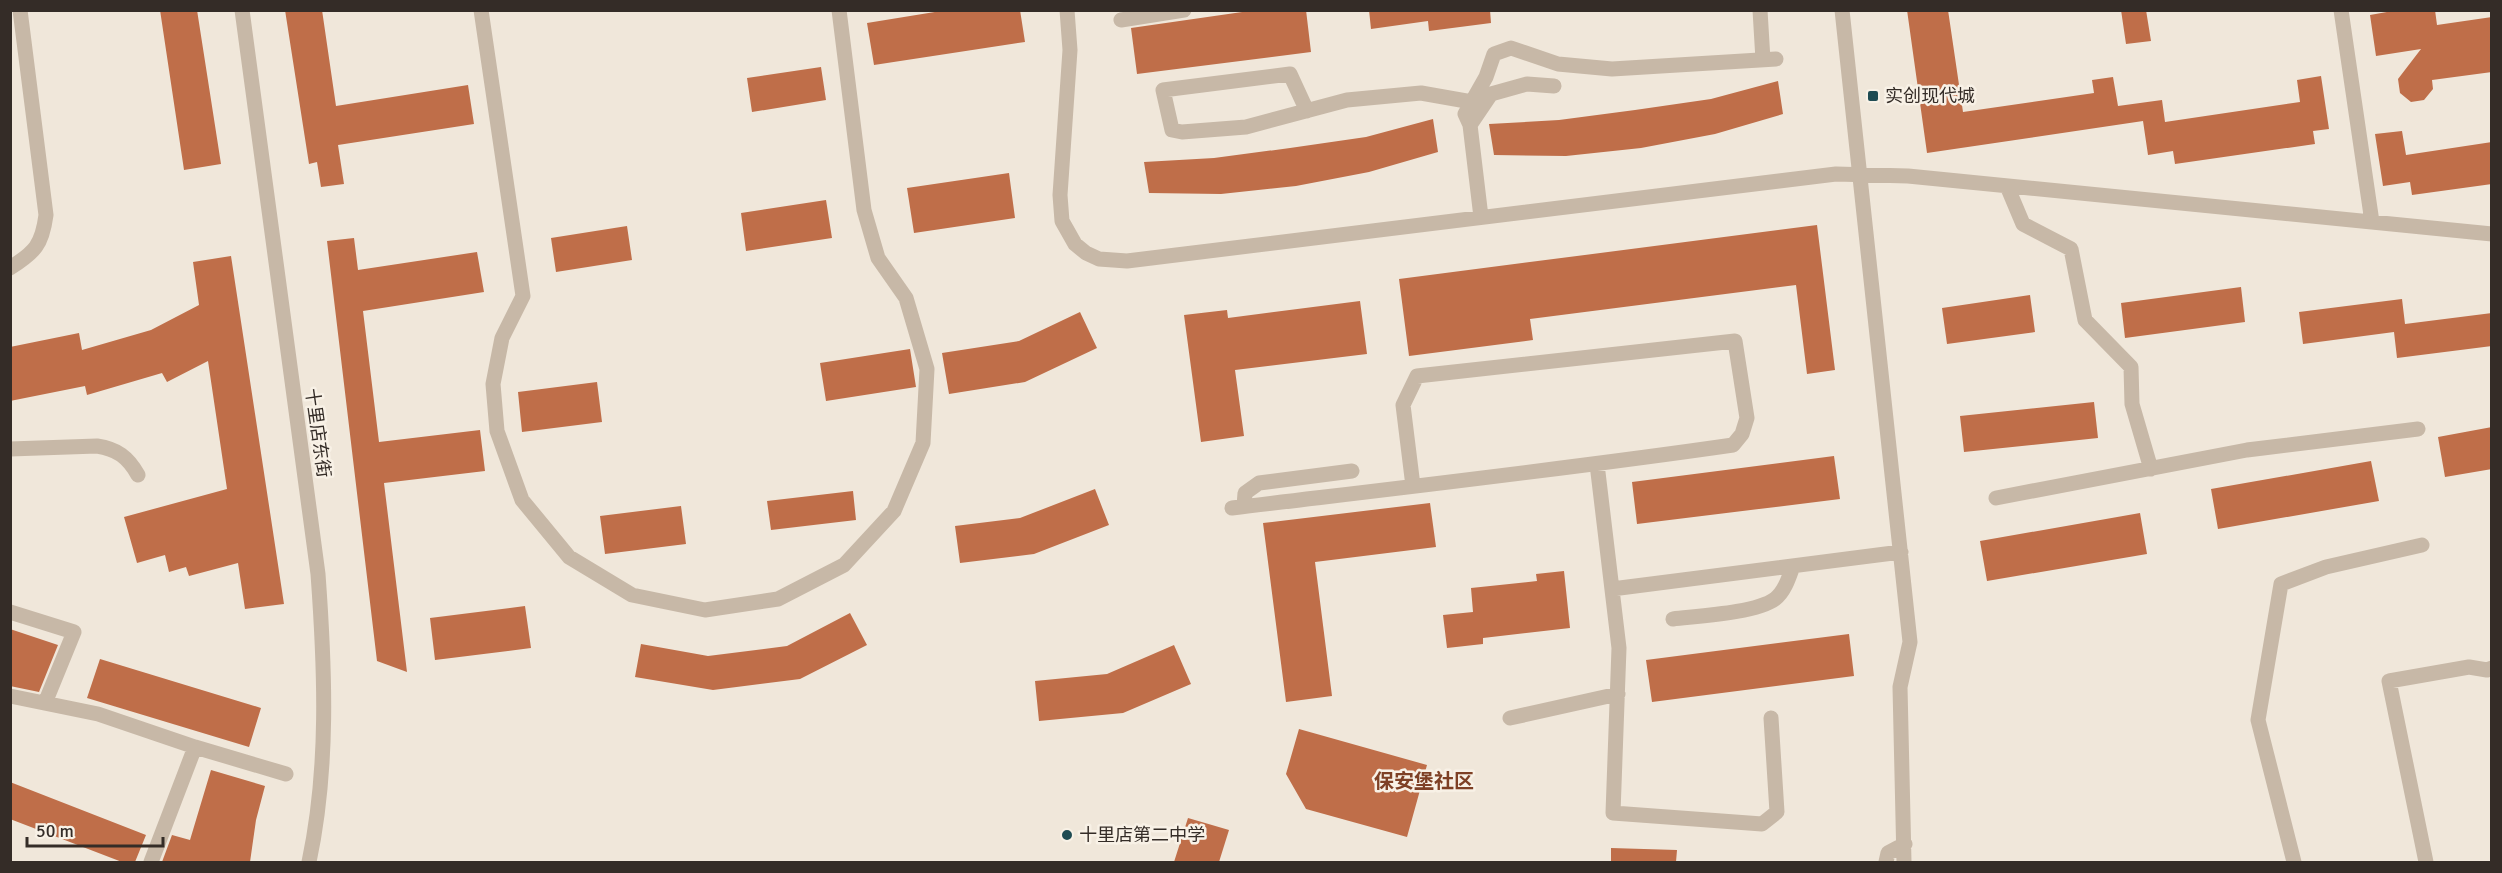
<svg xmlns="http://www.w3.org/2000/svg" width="2502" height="873" font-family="Signika,'Noto Sans SC',sans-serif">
  <rect width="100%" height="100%" fill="#f0e7da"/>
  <path fill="#bf6e49" d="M160,10H197L221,164L184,170Z
    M285,10H322L336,106L468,85L474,124L338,145L344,184L321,187L317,162L309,164Z
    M947,10H1020L1025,42L874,65L867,23Z
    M1256,10H1306L1311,52L1137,74L1131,28Z
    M1369,10H1490L1491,23L1429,31L1428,21L1371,29Z
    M1907,10H1948L1963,112L2094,93L2092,80L2113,77L2118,106L2162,100L2165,122L2300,102L2297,80L2321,76L2329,129L2313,131L2315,144L2175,164L2173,151L2148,155L2143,121L1927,153Z
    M2121,10H2146L2151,41L2126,44Z
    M2398,10H2435L2437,25L2492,17V72L2432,80L2433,89L2424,100L2411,102L2400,93L2398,79L2421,49L2376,56L2370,15Z
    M821,67L826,100L752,112L747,78Z
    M1778,81L1783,114L1715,134L1641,148L1566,156L1494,155L1489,124L1559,120L1635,110L1711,99Z
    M1433,119L1438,152L1369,172L1296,186L1221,194L1149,193L1144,162L1214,158L1290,148L1366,137Z
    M2402,131L2406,155L2492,142V184L2412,195L2410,182L2383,186L2375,134Z
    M1009,173L1015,218L914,233L907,188Z
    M826,200L832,238L746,251L741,213Z
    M1817,225L1835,370L1807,374L1796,285L1530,319L1533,340L1409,356L1399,279Z
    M627,226L632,260L556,272L551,238Z
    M354,238L358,270L477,252L484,292L363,311L379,442L480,430L485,471L384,483L407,672L377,661L327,241Z
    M231,256L284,604L245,609L238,563L189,576L186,567L169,572L165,555L137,563L124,517L227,489L208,361L167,382L162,373L87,395L85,386L10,401V347L79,333L82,350L151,330L199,305L193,262Z
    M2241,287L2245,322L2125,338L2121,303Z
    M2030,295L2035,332L1947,344L1942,308Z
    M2402,299L2405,324L2492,313V346L2397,358L2394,332L2303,344L2299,312Z
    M1360,301L1367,354L1235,370L1244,436L1201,442L1184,315L1227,310L1228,318Z
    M1080,312L1097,348L1025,382L949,394L942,353L1019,341Z
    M910,349L916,387L826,401L820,363Z
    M597,382L602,422L522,432L518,392Z
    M2094,402L2098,438L1964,452L1960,416Z
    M2492,427V469L2445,477L2438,437Z
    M1834,456L1840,499L1637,524L1632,482Z
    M2371,461L2379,501L2218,529L2211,489Z
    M1095,489L1109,525L1034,554L960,563L955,526L1020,518Z
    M853,491L856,520L771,530L767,501Z
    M1430,503L1436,547L1315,562L1332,696L1286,702L1263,523Z
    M681,506L686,544L605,554L600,516Z
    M2140,513L2147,554L1987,581L1980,541Z
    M1564,571L1570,628L1483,638V644L1447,648L1443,615L1473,612L1471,588L1537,581L1536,574Z
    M525,606L531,648L435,660L430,618Z
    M850,613L867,645L800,679L713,690L635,677L641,644L708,656L787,646Z
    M10,629L58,645L39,692L10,686Z
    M1849,634L1854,676L1652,702L1646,660Z
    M1174,645L1191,684L1123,713L1039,721L1035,681L1107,674Z
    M100,659L261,708L249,747L87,698Z
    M1299,729L1427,765L1407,837L1306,809L1286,774Z
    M211,770L265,786L256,820L250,862H162L172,835L190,840Z
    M10,782L146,835L135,862H122L10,819Z
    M1188,818L1229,830L1219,862H1174Z
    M1611,848L1677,850L1676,862H1611Z"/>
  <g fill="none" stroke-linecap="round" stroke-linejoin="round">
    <path stroke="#c7b8a7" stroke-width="15" d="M242,10L318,574C325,670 329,768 309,862
      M481,10L523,296L502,338L493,384L497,431L522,500L569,557L632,595L705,610L778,599L844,565L894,511L923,443L927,369L906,298L878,258L864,210L839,10
      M1067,10L1070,50L1060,195L1062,221L1075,244L1086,253L1099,259L1127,261L1836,174L1908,176L2492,234
      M1760,10L1763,60
      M1842,10L1910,642L1900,687L1904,862
      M2341,10L2372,222
      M1121,20L1184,10
      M1307,111L1290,74L1163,90L1172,130L1182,132L1246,127L1347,100L1421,93L1472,102
      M1470,125L1491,94L1527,84L1554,86
      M2007,186L2023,224L2071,249L2085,320L2131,367L2132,404L2151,469
      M1481,217L1470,125L1465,114L1486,77L1494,54L1511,48L1558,64L1612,69L1776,59
      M10,268C35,252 42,245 46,215L20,10
      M10,449L97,446C117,449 128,457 138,475
      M1597,464L1619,648L1613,813L1762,824L1777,812L1771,718
      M1996,498L2247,450L2418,429
      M1244,506L1245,493L1259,483L1352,471
      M1232,508C1399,488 1567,469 1733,445L1742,434L1747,418L1735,341L1417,376L1403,405L1413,486
      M1612,589L1901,552
      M10,612L74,632L45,703
      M1673,619C1698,616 1756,613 1775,599C1785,591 1789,577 1793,566
      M10,696L98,714L195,747L286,774
      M1510,718L1618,694
      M151,862L195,747
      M1886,862L1888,853L1905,844
      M2294,862L2258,720L2281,584L2326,567L2422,545
      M2426,862L2389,681L2469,667L2487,670L2492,668"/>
  </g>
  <g fill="#1f4c53" stroke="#f8f1e6" stroke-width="2">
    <rect x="1867" y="90" width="12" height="12" rx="3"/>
    <circle cx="1067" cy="835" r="6"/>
  </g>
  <g text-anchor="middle" stroke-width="5" stroke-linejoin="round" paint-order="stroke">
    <g font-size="18" fill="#342c27" stroke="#f8f1e6" text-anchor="start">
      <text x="1885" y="102">实创现代城</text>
      <text x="1079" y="841">十里店第二中学</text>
    </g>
    <g font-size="18" fill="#342c27" stroke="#f8f1e6">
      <text transform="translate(318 433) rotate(82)" y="6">十里店东街</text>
    </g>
    <g font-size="20" font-weight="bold" fill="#7e4025" stroke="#f8f1e6">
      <text x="1424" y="788">保安堡社区</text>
    </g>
  </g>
  <rect width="2502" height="873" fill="none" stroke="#342c27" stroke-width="24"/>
  <path d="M27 837v9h136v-9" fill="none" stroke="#342c27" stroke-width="3"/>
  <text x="36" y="837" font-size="18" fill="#342c27" stroke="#f8f1e6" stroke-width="4.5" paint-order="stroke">50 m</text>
</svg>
